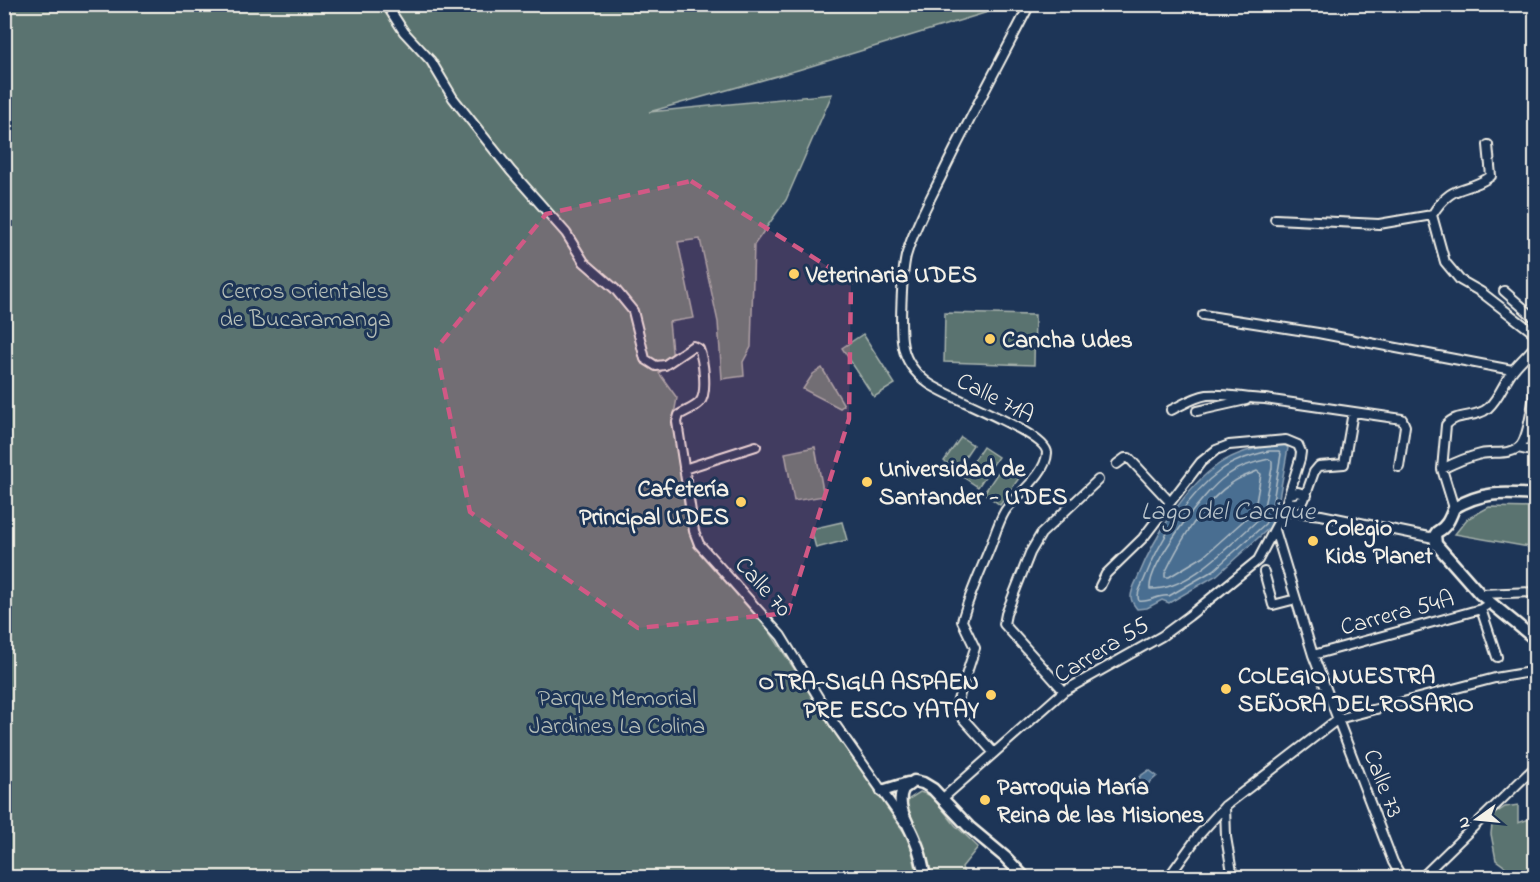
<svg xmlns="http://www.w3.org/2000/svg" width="1540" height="882" font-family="'Indie Flower',sans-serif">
  <rect width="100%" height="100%" fill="#1d3557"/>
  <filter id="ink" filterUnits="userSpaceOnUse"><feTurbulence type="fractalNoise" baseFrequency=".0167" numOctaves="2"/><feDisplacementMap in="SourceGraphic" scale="12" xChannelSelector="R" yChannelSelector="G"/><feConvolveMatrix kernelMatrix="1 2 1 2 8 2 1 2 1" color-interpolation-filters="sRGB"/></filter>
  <g filter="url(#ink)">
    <path fill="#5a736f" stroke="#a7b2ac" stroke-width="1.5" d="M5,5H1011L798,70L649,112L832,94L786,200L754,245L751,347L743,362L744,376L722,379L718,322L700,239L678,242L694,318L669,322L673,361L659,373L677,398L674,414L675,436L685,506L694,547L770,632L793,667L836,735L909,839L918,877L5,878Z
      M945,313L1035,315L1034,365L944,362Z
      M863,334L895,384L874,397L842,348Z
      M822,368L844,405L840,408L803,389L813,374Z
      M961,437L973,445L956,470L944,461Z
      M815,447L824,496L794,501L785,453Z
      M983,447L998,457L978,487L963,477Z
      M1005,462L1022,474L1000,505L984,493Z
      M1489,507L1535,508V548L1455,534L1467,519Z
      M842,522L847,540L816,548L811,529Z
      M920,792L932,796L955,825L978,847L962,867L965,877H930L921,839L907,813L906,805L909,799Z
      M1518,805V823L1535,817V872L1531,877H1519L1496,860L1491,834L1493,815L1505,807Z"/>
    <path fill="#4a6e91" stroke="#8ea2b4" stroke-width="1.5" d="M1284,444L1288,448L1276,515L1269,528L1217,575L1169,603L1162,600L1147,608L1137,609C1134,605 1131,602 1131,597C1131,590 1136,582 1139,575C1154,538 1185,487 1219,464C1238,451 1262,446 1284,444Z
      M1149,770L1157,776L1146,786L1139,777Z"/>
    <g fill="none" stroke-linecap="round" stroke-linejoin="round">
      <path stroke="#b0bdc5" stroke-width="1.5" d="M1269,451H1279L1281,454L1271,513L1265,524L1214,570L1169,596C1158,594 1150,603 1139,601C1136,594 1141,587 1144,580C1159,542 1187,495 1221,470C1234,460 1252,455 1269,451Z
        M1269,459L1272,461V468L1263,511L1258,520C1229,545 1190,590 1150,589C1148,565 1205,490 1226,476C1238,467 1254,462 1269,459Z
        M1257,471L1261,474L1255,508L1251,514L1204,556L1169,577H1165V573C1180,542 1203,502 1232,483C1239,477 1249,475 1257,471Z"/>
      <defs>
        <path id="street" d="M386,4L404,32L431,61L453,98L511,171L566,233L584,262L615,289L633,311L645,359L656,366L665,365L693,346L699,349C703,359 708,392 700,402C695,408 685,411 679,415L677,422L694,531L699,544L781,636L834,723L904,822
          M1432,215L1445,262L1460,280L1481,292L1534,333L1536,337
          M1275,219L1379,224L1432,215C1453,181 1466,194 1491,176L1488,145
          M1504,291L1536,319
          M1203,315L1318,333L1512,370
          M1171,410C1182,405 1194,397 1207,395C1226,393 1246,399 1265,399L1402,419L1405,426L1399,467
          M1197,411L1246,400
          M1518,448L1536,452
          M1117,464L1125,458H1129L1170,502
          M684,469L756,446
          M1442,469C1454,463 1468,457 1481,454C1493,451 1512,456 1521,445C1530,433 1533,398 1536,382
          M1290,494L1298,492L1307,495
          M1287,502L1295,503L1304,500L1314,472L1319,466L1344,464L1353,412
          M1454,508L1442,469L1446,425C1457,412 1476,419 1488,408C1500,397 1504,381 1514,369C1521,360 1530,353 1536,344
          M1284,511L1321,515L1434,538
          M1275,530L1313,655L1393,862L1402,878
          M1264,572L1273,605L1296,599
          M1480,594L1536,592
          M1481,609L1497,657
          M1313,655L1481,609L1490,603
          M1064,691L1004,624L1006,614L1030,553L1041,534L1098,480
          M994,753L958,713L956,706L975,648L962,621C969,595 981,570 991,545C995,534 999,521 1005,511C1016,495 1046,475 1047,453C1047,433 946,397 928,383C916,374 906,361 903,347C899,329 902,274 906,256C914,229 928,203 941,177C969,119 1000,62 1030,4
          M942,799L1064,691L1162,636L1189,616L1258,560L1284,511L1300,459L1301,452L1298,445L1286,440L1229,445L1216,450L1201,462L1143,538L1106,574L1100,586
          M1225,806L1226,837L1233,878
          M1168,878L1199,835L1225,806L1338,719L1495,678L1536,671
          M1421,878L1536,766"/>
        <path id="secondary" d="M1536,495C1503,493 1483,491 1454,508C1450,518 1447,527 1437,532L1435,535L1436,544L1480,594L1536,640
          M882,791L908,783
          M925,878C923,865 920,851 915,840C909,824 895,807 903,789L914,781L923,783L933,789L969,827L1005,857L1025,878"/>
      </defs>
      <use href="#street" stroke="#f4f1e8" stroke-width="12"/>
      <use href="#secondary" stroke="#f4f1e8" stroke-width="15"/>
      <use href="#street" stroke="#1d3557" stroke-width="8"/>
      <use href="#secondary" stroke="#1d3557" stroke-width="10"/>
    </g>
  </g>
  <path fill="#d15985" fill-opacity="0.2" stroke="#d15985" stroke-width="4.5" stroke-dasharray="12 8" stroke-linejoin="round" d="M691,181L851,281L849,419L788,613L638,628L470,512L436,349L546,214Z"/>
  <g fill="#ffd166" stroke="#1d3557" stroke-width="2">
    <circle cx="794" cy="274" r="6"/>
    <circle cx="990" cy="339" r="6"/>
    <circle cx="867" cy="482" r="6"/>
    <circle cx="741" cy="502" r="6"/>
    <circle cx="1313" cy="541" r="6"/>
    <circle cx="1226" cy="689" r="6"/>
    <circle cx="991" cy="695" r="6"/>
    <circle cx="985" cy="800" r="6"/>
  </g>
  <g text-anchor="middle" stroke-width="6" stroke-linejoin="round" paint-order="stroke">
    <g font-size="24" font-weight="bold" fill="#f4f1e8" stroke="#1d3557" text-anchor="start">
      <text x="806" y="282">Veterinaria UDES</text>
      <text x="1002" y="347">Cancha Udes</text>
      <text x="879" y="476">Universidad de<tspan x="879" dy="28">Santander - UDES</tspan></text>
      <text x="729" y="496" text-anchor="end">Cafetería<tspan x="729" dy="28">Principal UDES</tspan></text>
      <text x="1325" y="535">Colegio<tspan x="1325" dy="28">Kids Planet</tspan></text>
      <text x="1238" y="683">COLEGIO NUESTRA<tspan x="1238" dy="28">SEÑORA DEL ROSARIO</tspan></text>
      <text x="979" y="689" text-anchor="end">OTRA-SIGLA ASPAEN<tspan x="979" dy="28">PRE ESCO YATAY</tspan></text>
      <text x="997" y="794">Parroquia María<tspan x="997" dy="28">Reina de las Misiones</tspan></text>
    </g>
    <g font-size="24" fill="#b6bfb8" stroke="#1d3557">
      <text x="305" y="298">Cerros Orientales<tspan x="305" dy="28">de Bucaramanga</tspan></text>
      <text x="617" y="705">Parque Memorial<tspan x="617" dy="28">Jardines La Colina</tspan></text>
    </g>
    <g font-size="24" fill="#f4f1e8" stroke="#1d3557">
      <text transform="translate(996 397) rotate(27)" y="8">Calle 71A</text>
      <text transform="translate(764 586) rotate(48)" y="8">Calle 70</text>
      <text transform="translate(1397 612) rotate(-15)" y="8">Carrera 54A</text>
      <text transform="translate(1101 649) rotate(-31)" y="8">Carrera 55</text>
      <text transform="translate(1384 783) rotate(69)" y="8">Calle 73</text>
    </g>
    <g font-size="26" font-style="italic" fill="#b8c3ca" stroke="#1d3557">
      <text x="1228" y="519">Lago del Cacique</text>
    </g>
  </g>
  <rect width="1540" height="882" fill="none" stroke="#1d3557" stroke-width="24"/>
  <rect x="12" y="12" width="1516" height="858" fill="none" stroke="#f4f1e8" stroke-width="2" filter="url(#ink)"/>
  <g transform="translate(1477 819) rotate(255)" stroke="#1d3557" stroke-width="4.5" paint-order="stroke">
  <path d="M0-4.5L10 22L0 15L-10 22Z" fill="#f4f1e8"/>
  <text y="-9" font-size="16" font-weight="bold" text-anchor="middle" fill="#f4f1e8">N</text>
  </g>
</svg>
